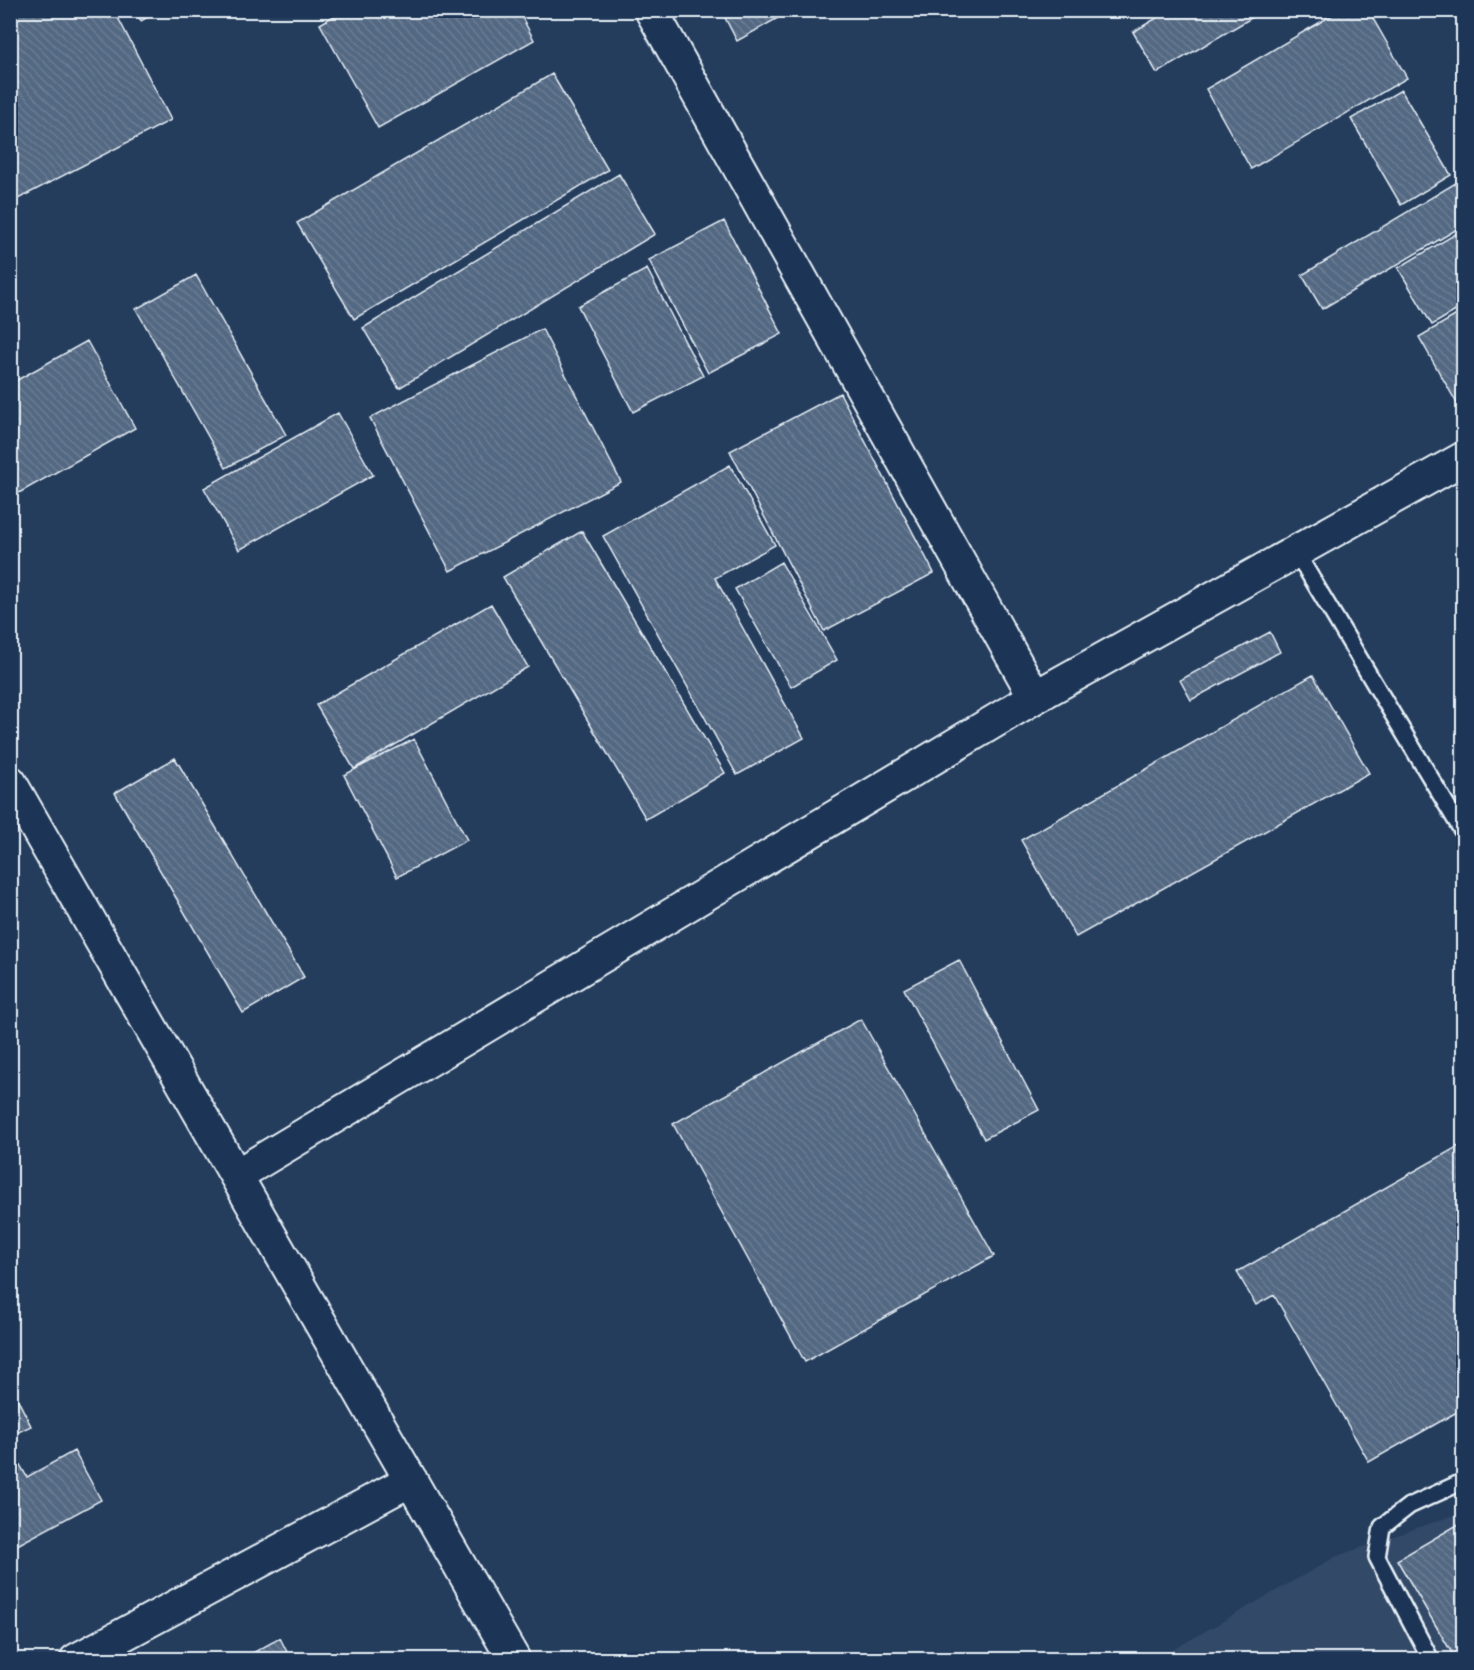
<svg xmlns="http://www.w3.org/2000/svg" width="1474" height="1670" font-family="Kalam,sans-serif">
  <defs>
    <pattern id="building-back-hatch" width="6" height="6" patternUnits="userSpaceOnUse" patternTransform="scale(1.5)"><rect width="6" height="6" fill="#536782"/><path d="M-1 5l2 2M0 0l6 6M5-1l2 2" fill="none" stroke="#6c7d94"/></pattern>
  </defs>
  <rect width="100%" height="100%" fill="#253d5d"/>
  <filter id="ink" filterUnits="userSpaceOnUse"><feTurbulence type="fractalNoise" baseFrequency=".0167" numOctaves="2"/><feDisplacementMap in="SourceGraphic" scale="12" xChannelSelector="R" yChannelSelector="G"/><feConvolveMatrix kernelMatrix="1 2 1 2 8 2 1 2 1" color-interpolation-filters="sRGB"/></filter>
  <g filter="url(#ink)">
    <path fill="#334a68" d="M1463,1512V1659L1155,1660L1337,1556Z"/>
    <path fill="url(#building-back-hatch)" stroke="#e8f1f8" stroke-width="1.5" d="M10,10H114L171,120L10,203Z
      M135,10H160L141,21Z
      M344,10H518L534,40L378,128L320,24Z
      M721,10H792L737,41Z
      M1170,10H1265L1157,73L1133,32Z
      M1341,10H1368L1407,78L1251,169L1206,89Z
      M552,74L608,170L354,319L297,223Z
      M1401,90L1451,175L1401,205L1351,119Z
      M619,174L655,234L399,388L363,328Z
      M1464,178V225L1322,309L1302,275Z
      M724,221L782,334L708,373L649,260Z
      M1464,229V306L1432,325L1398,268Z
      M647,269L703,376L633,412L578,306Z
      M196,275L286,435L226,468L136,309Z
      M1460,313L1464,318V402L1458,405L1419,337Z
      M542,329L621,482L450,571L370,418Z
      M87,341L135,428L10,498V384Z
      M840,393L934,573L824,631L730,451Z
      M338,413L373,475L239,550L204,488Z
      M730,465L775,545L715,578L804,738L737,775L603,536Z
      M582,531L725,773L646,819L503,577Z
      M781,562L837,660L791,687L735,589Z
      M491,604L528,667L354,769L316,705Z
      M1270,632L1280,652L1191,700L1180,680Z
      M1313,675L1369,773L1076,937L1021,840Z
      M414,739L467,840L397,877L344,775Z
      M175,758L304,977L243,1013L115,793Z
      M959,960L1039,1110L984,1139L904,989Z
      M861,1019L994,1256L805,1362L673,1124Z
      M1464,1143V1408L1369,1462L1274,1295L1256,1305L1237,1272Z
      M10,1384L31,1426L10,1436Z
      M10,1447L27,1477L74,1451L101,1500L10,1549Z
      M1464,1521V1660H1456L1397,1560Z
      M280,1638L291,1660H240Z"/>
    <g fill="none" stroke-linecap="round" stroke-linejoin="round">
      <defs>
        <path id="service" d="M1296,552L1464,834
          M1431,1660L1377,1557L1382,1527L1409,1506L1464,1481"/>
        <path id="minor" d="M651,10L1035,697
          M10,782L514,1660
          M237,1175L1035,697L1464,458
          M76,1660L411,1480"/>
      </defs>
      <use href="#service" stroke="#e8f1f8" stroke-width="20"/>
      <use href="#minor" stroke="#e8f1f8" stroke-width="36"/>
      <use href="#service" stroke="#1d3557" stroke-width="15"/>
      <use href="#minor" stroke="#1d3557" stroke-width="32"/>
    </g>
  </g>
  <rect width="1474" height="1670" fill="none" stroke="#1d3557" stroke-width="36"/>
  <rect x="18" y="18" width="1438" height="1634" fill="none" stroke="#e8f1f8" stroke-width="2" filter="url(#ink)"/>
</svg>
